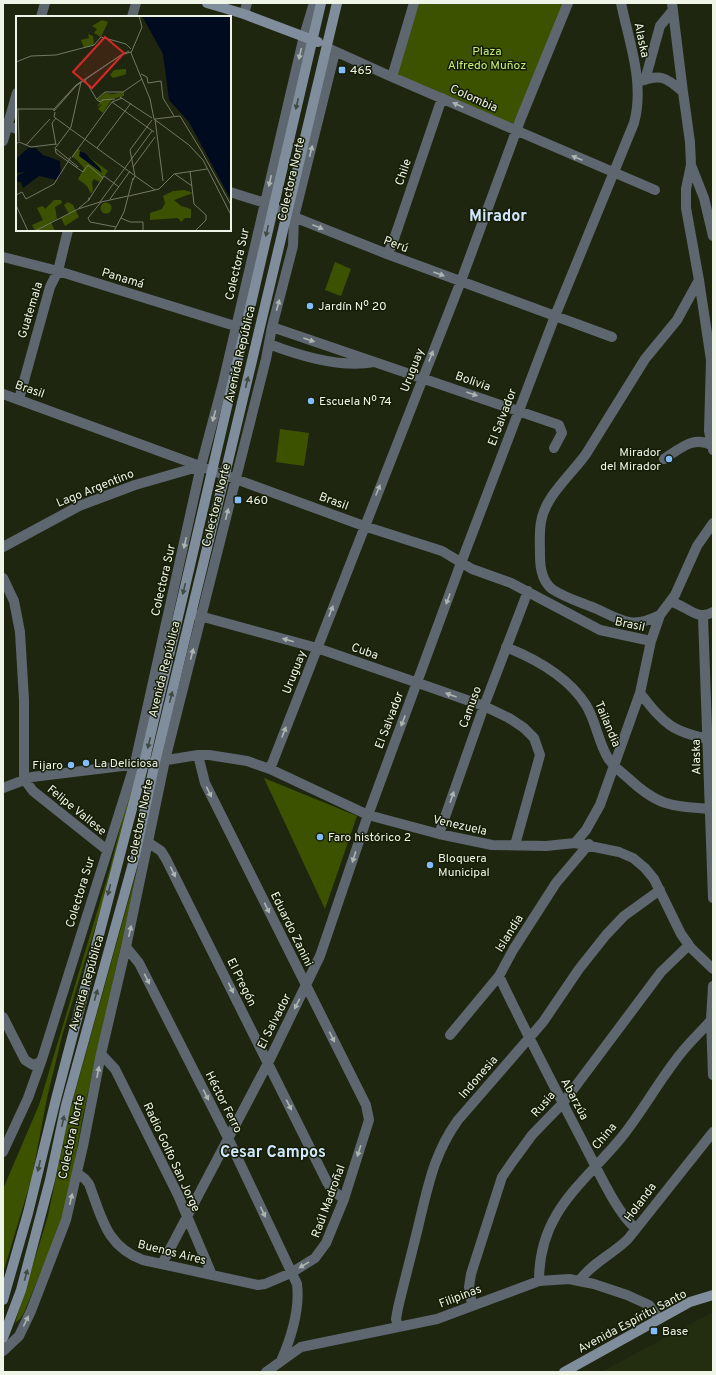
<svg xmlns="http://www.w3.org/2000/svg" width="716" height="1375" font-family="Overpass,sans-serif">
  <rect width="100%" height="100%" fill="#1f2610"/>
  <path fill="#232d10" d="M713,1312V1372H601Z"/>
  <path fill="#3d5201" d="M414,3H566L516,131L392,77Z
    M335,262L351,269L341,296L325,290Z
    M280,429L309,433L304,466L276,462Z
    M160,771L83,1115L68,1199L57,1232L24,1313L20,1319L15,1323L48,1216L69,1114L142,852Z
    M136,775L110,879L62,1036L47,1098L32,1177L3,1273V1189L39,1105L109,872L133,778Z
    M264,778L357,816L325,909Z"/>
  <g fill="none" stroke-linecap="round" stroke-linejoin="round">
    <path stroke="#5e6770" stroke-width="10" d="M672,3L683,92
      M244,14L247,3
      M41,17L45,3
      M132,17L136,3
      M330,49L392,77L655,190
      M392,77L414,3
      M645,80L660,26L673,10
      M638,82C660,74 665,76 683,92L690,142L691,165L704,198L713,236
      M3,124L17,129
      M3,141L17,93
      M691,165L686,189V208L699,280L711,360L709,431L713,450
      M230,192L265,203L294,217L387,254L612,337
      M387,254L392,245L442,98
      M3,257L58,271L235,326
      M272,327L559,425L562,433L554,448
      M269,344C300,356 342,368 374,362
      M3,394L364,526L442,551L472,569L511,583L600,630L651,641
      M19,399L50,287L58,271L68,230
      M664,459C681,448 694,435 713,446
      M3,547L79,506L135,485L201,466
      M3,578L14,601L20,632L24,700V779L33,791L107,850
      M670,602C686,604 696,622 713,612
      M196,615L317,648L418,683L484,706L509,718L524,728L534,738L540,755L515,845
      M660,615C633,629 622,621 597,609C583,603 565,598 552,589C542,581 540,567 540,556C540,545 539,533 541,522C545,496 571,475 586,454L645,359L677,320L699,280
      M703,616L713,898
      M506,647C536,659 568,676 586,705C596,721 598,742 608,758C613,766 621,772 628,778C658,806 670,806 710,809
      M640,693C665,725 672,732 713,740
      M270,769L461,281L521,118L568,3
      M3,788L32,777L155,762L198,755H209L247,761L270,769L368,815L439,834L492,845L546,846L575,843L619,852L633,858L645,868L654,879L681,934L691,948L713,969
      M439,834L484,706L528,591
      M149,843L161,851L166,859L327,1182L332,1190L344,1199
      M575,843L586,830L600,805L640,693L651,641L660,615L675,595L697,546L713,523
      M126,947L139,963L228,1138L297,1284C300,1308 291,1338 281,1361
      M499,976C526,1033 556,1090 585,1146C598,1170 616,1212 636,1229
      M713,986L711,1020L713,1075
      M3,1017L25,1060L33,1065L40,1062L42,1059
      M450,1035L499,976L513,950L556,883L589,844
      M101,1054L115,1069L178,1195L212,1275
      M3,1152L28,1098L42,1059L135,763L201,466L223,383L304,36L314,3
      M77,1173L85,1179L89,1184C102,1218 106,1246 143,1260L258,1285L265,1284L291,1273L315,1258L326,1243L344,1199L369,1120L366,1105L205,783L198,755
      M162,1264L268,1063L320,956L368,815L461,563L555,316L634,123C645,83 629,42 621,3
      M580,1280C592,1263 613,1254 628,1239L713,1132
      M539,1281C539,1212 582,1185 621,1138C641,1113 656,1086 675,1061C686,1045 701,1032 713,1018
      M472,1305L469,1287L471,1274L502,1177L513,1161L532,1135L563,1103L661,972L689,945
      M398,1326L396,1319L398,1308C405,1278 413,1249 420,1219C429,1182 435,1152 458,1120L543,1022L579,969L606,935L624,916L660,890
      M3,1351L19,1336L31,1311L66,1220L83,1146L101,1054L126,947L165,760L266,359L272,327L293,246L294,217L335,52
      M266,1372L301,1347L437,1319L539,1281L569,1279L594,1284L627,1295L649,1305L659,1319"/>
    <path stroke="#808d9c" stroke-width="10" d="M207,3L244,14L318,42
      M3,1300L28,1213L56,1099L144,763L321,3
      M3,1338L21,1290L50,1180L66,1105L135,856L155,762L225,474L337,3
      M564,1372L690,1302L713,1295"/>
  </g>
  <defs><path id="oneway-solid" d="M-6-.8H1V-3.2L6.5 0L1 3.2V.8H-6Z"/></defs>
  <g fill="#adb5b1">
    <use href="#oneway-solid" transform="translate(300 54) rotate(103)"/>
    <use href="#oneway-solid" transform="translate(458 105) rotate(-156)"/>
    <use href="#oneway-solid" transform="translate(311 151) rotate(-76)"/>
    <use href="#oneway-solid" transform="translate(577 158) rotate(-157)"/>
    <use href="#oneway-solid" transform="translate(270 181) rotate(103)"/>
    <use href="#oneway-solid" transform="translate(318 227) rotate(22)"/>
    <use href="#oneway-solid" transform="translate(439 274) rotate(20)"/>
    <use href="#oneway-solid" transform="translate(278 305) rotate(-75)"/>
    <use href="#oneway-solid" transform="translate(309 340) rotate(19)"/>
    <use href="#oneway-solid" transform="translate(431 356) rotate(-69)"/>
    <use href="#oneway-solid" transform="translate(472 394) rotate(19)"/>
    <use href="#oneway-solid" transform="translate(214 416) rotate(105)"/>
    <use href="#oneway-solid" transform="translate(378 490) rotate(-68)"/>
    <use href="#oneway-solid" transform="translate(227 514) rotate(-76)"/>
    <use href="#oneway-solid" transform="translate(185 543) rotate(102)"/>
    <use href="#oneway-solid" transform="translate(448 599) rotate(110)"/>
    <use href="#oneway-solid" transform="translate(331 611) rotate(-69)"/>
    <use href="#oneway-solid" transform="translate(288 640) rotate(-164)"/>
    <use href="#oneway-solid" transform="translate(192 654) rotate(-75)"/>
    <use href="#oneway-solid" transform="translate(451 695) rotate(-160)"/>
    <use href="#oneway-solid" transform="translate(403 721) rotate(111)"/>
    <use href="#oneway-solid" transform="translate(284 732) rotate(-69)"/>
    <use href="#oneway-solid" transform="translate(209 792) rotate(64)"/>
    <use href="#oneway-solid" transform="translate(452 797) rotate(-71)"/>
    <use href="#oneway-solid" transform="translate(354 857) rotate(108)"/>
    <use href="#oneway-solid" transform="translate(173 872) rotate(64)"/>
    <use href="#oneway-solid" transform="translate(267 908) rotate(64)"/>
    <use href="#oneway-solid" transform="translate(130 931) rotate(-78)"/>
    <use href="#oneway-solid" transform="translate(147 979) rotate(63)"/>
    <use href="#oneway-solid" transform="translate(231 988) rotate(64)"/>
    <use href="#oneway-solid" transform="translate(297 1004) rotate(117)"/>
    <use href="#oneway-solid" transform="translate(332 1037) rotate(63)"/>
    <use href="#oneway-solid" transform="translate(98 1072) rotate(-79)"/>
    <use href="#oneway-solid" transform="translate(206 1095) rotate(63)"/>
    <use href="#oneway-solid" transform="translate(289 1105) rotate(63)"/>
    <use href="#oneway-solid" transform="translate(359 1151) rotate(108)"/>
    <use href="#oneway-solid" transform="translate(71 1199) rotate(-77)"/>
    <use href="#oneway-solid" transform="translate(263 1212) rotate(65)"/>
    <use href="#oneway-solid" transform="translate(304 1265) rotate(149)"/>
    <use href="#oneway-solid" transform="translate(26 1321) rotate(-64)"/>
  </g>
  <g fill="#404a43">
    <use href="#oneway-solid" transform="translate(297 104) rotate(103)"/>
    <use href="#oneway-solid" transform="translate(267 231) rotate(103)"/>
    <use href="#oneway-solid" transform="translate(247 382) rotate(-77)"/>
    <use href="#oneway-solid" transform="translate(184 589) rotate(103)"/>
    <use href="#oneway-solid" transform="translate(171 697) rotate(-76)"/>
    <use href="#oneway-solid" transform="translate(149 743) rotate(104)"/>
    <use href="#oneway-solid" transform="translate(109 890) rotate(104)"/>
    <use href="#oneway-solid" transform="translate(96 995) rotate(-74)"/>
    <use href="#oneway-solid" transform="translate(63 1121) rotate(-78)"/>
    <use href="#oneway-solid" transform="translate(39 1166) rotate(103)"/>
    <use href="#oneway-solid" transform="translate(26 1275) rotate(-75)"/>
  </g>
  <g fill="#82bcfa" stroke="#151d07" stroke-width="1.5">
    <rect x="338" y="66" width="8" height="8" rx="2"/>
    <circle cx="310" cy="306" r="4"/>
    <circle cx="311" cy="401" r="4"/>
    <circle cx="669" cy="459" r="4"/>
    <rect x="234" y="496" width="8" height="8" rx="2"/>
    <circle cx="86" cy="763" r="4"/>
    <circle cx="71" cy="765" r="4"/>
    <circle cx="320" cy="837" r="4"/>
    <circle cx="430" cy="865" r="4"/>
    <rect x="650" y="1327" width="8" height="8" rx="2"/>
  </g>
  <g text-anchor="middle" stroke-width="3" stroke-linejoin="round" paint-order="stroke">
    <g font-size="12" fill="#eef4e6" stroke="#151d07">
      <text transform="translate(642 40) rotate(78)" y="4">Alaska</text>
      <text transform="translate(474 98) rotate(24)" y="4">Colombia</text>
      <text transform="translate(403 172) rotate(-71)" y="4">Chile</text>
      <text transform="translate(291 179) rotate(-77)" y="4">Colectora Norte</text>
      <text transform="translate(396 244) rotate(21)" y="4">Perú</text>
      <text transform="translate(237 264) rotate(-77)" y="4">Colectora Sur</text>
      <text transform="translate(123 278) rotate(17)" y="4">Panamá</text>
      <text transform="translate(30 310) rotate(-73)" y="4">Guatemala</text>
      <text transform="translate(240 354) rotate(-77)" y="4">Avenida República</text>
      <text transform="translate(412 370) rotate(-69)" y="4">Uruguay</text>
      <text transform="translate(473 381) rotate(19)" y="4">Bolivia</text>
      <text transform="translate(30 389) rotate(19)" y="4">Brasil</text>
      <text transform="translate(502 417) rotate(-69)" y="4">El Salvador</text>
      <text transform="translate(95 488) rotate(-22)" y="4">Lago Argentino</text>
      <text transform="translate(334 501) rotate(20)" y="4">Brasil</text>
      <text transform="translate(216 505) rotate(-76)" y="4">Colectora Norte</text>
      <text transform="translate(163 580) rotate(-77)" y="4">Colectora Sur</text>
      <text transform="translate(630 624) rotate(12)" y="4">Brasil</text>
      <text transform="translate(365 651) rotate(19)" y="4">Cuba</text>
      <text transform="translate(164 669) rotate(-76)" y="4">Avenida República</text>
      <text transform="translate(294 672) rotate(-69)" y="4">Uruguay</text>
      <text transform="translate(470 707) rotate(-70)" y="4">Camuso</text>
      <text transform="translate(389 720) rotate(-69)" y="4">El Salvador</text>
      <text transform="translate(608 724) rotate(67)" y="4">Tailandia</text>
      <text transform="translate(696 757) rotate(-91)" y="4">Alaska</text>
      <text transform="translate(77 810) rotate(39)" y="4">Felipe Vallese</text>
      <text transform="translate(140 821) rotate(-78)" y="4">Colectora Norte</text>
      <text transform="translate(460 825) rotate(13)" y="4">Venezuela</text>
      <text transform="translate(80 892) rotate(-73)" y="4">Colectora Sur</text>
      <text transform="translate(292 929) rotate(64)" y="4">Eduardo Zanini</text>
      <text transform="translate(509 933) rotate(-58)" y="4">Islandia</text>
      <text transform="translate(242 982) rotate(64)" y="4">El Pregón</text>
      <text transform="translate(86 983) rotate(-74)" y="4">Avenida República</text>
      <text transform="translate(274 1021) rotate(-63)" y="4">El Salvador</text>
      <text transform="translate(478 1077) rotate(-49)" y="4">Indonesia</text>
      <text transform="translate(575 1099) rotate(62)" y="4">Abarzúa</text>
      <text transform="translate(224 1102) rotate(63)" y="4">Héctor Ferro</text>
      <text transform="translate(543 1104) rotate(-49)" y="4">Rusia</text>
      <text transform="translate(604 1136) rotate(-50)" y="4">China</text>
      <text transform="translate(71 1137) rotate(-78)" y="4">Colectora Norte</text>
      <text transform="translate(172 1157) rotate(65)" y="4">Radio Golfo San Jorge</text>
      <text transform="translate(328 1201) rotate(-70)" y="4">Raúl Madroñal</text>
      <text transform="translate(640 1202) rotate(-53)" y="4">Holanda</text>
      <text transform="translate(172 1252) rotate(14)" y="4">Buenos Aires</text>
      <text transform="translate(460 1296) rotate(-21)" y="4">Filipinas</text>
      <text transform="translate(632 1321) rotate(-28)" y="4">Avenida Espíritu Santo</text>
    </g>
    <g font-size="12" fill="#c8f077" stroke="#151d07">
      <text x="487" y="55">Plaza<tspan x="487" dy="14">Alfredo Muñoz</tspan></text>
    </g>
    <g font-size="12" fill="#eef4e6" stroke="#151d07" text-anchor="start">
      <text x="350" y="74">465</text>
      <text x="318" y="310">Jardín Nº 20</text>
      <text x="319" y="405">Escuela Nº 74</text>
      <text x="661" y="456" text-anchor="end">Mirador<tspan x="661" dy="14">del Mirador</tspan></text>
      <text x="246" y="504">460</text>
      <text x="94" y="767">La Deliciosa</text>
      <text x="63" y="769" text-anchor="end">Fijaro</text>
      <text x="328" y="841">Faro histórico 2</text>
      <text x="438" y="862">Bloquera<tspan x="438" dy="14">Municipal</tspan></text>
      <text x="662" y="1335">Base</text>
    </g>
    <g font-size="16" font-weight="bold" fill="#d1e7fe" stroke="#151d07">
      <text x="498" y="221">Mirador</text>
      <text x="273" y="1157">Cesar Campos</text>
    </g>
  </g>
  <g transform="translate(16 16)">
    <rect width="215" height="215" fill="#1f2610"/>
    <path d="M86,4L92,6L85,21L78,17L81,13L76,10ZM72,18L77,20L78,29L68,32L65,24L73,22ZM110,53V58L108,59L97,62L94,59L98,54ZM108,76V80L96,83L87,97L82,93L86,88L81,91L84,86L81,84L89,77L97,78ZM62,133L92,155L84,166L78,163L76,166L77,174L75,178L71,170L62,163L68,152L60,143L56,141ZM169,174L177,177L158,184L165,190L175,193V202H169L165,206L162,202L134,204V197L146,193L149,187L147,180L157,175ZM38,184H45L46,187L39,191L41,203L35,206L39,215H19L16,209L27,204L21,192L27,190L29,193ZM52,186L57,189L63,201L49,210L45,202L53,198L48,189ZM84.5 192a5.5 5.5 0 1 1 11 0a5.5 5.5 0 1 1-11 0Z" fill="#3d5201"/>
    <path d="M126,0H215V184L173,106L153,84L147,38ZM12,132H20L27,139L44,145L45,159L41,164L23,160L7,172L5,166H0L2,159L9,156L0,157V143ZM64,135L69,137L84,152L86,157L63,140Z" fill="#000b1f"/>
    <path fill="none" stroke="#727866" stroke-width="1" d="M123,0L126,11L115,37L134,83L138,103L173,129L187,144L215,199M113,35L105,39L60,69L38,93V95L60,70L105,39L115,36M0,46L15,40L40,39L78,29L85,21L110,28L115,33M125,58L131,61L132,67L145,65L147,82L158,100M69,64L81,84L84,86L87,84M104,81L136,102M81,83L89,76H107L126,63M86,84L99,83M96,86L138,116M0,93H38M2,93L3,125M39,96L38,101L118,159M40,102L36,107L40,129M0,128L3,126L15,131L40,128M10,129L34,103M39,131L40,137L67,156L72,149L87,162M40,131L55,111L65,66M81,132L115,87M40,133L62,151M186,136L215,189M56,141L96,86L106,82M117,151L139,121M174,155L178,188L190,199V204M159,158L176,170M119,160L139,174M117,164L119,160L114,134L136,104M147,165L139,103L164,100L186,136M0,179L6,176L10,183L38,168L55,141M113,180L143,173L158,158L191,153M94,183L114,155M72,185L88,160L103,171M0,189L12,215M63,192L74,183L72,182M105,202L114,206H127V215M100,211L74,206L72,202L85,186L112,180M19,215L62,193L84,186L136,115M98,215L108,196L117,162M179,215L190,204"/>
    <path fill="#d62828" fill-opacity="0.15" stroke="#d62828" stroke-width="2" d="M89,21L108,37L76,72L57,56Z"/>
    <rect width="215" height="215" fill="none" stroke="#eef4e6" stroke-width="2"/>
  </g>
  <rect width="716" height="1375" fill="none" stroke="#eef4e6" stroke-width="8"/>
</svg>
